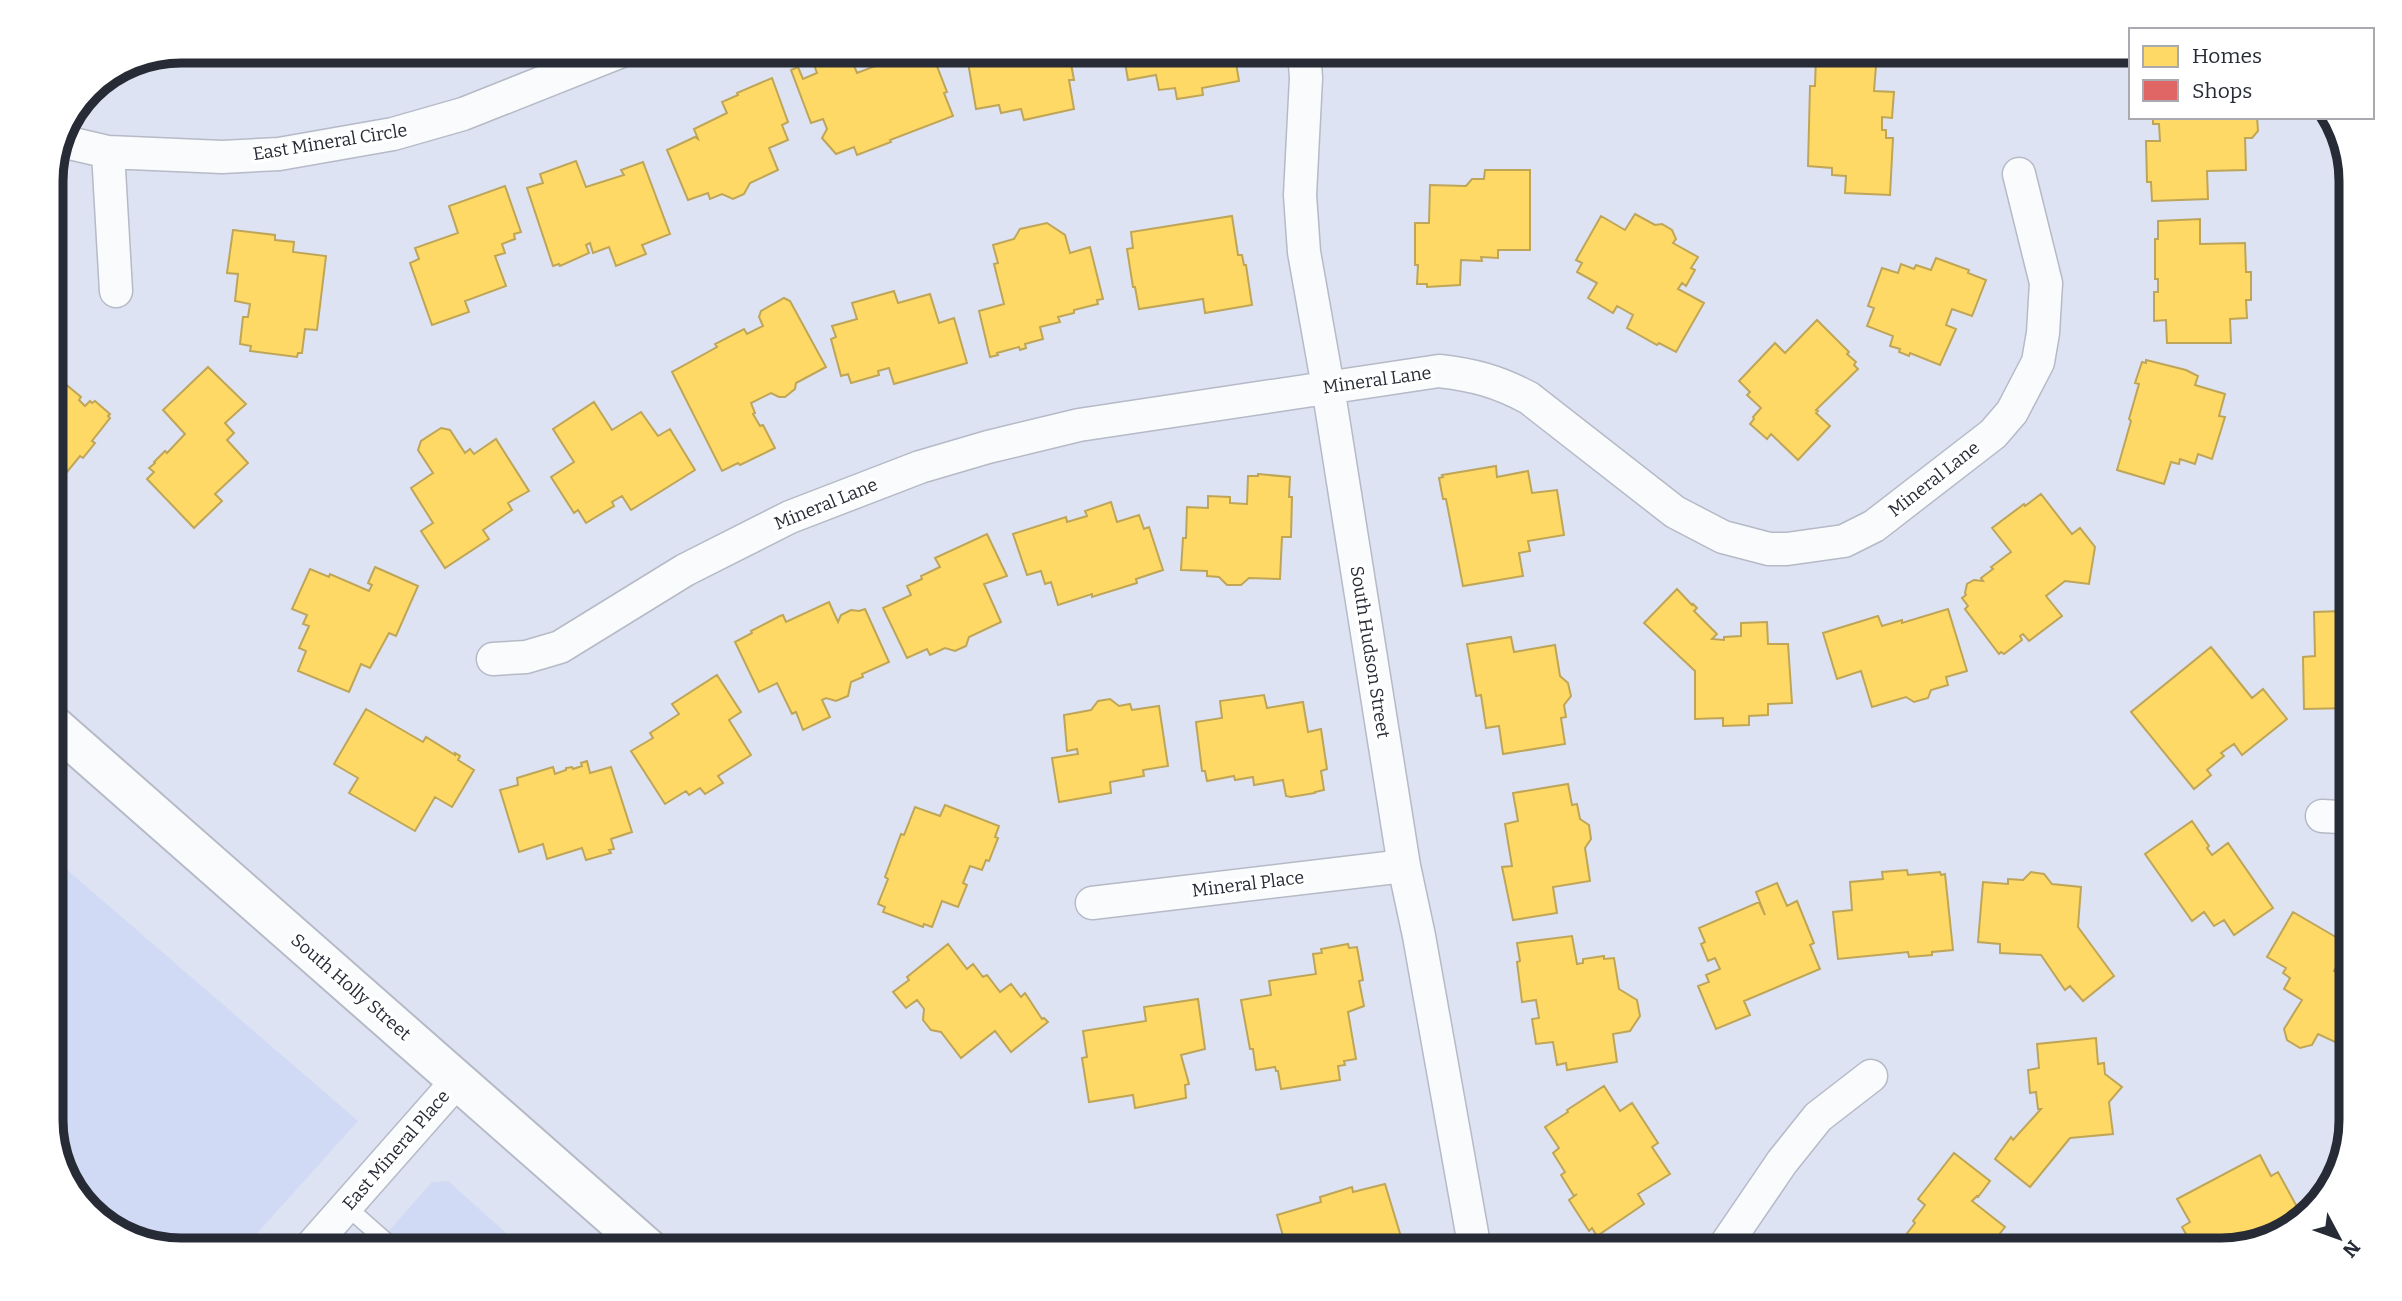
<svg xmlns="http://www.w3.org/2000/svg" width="2402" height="1301" font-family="Bitter,serif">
  <rect width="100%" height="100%" fill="#dde3f2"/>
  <path fill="#d1daf4" d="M51,856L358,1121L242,1250H181L123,1237L73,1193L51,1129Z
    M448,1181L525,1250H372L432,1182Z"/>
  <path fill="#ffd966" stroke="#bea558" stroke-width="2" d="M181,51H214L213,62L194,59V64L156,59V56Z
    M236,51H298L299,55L288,56L289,61L258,65V61L238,63Z
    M842,51H848L857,73L915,51H931L947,92L944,93L953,116L890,140L891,142L857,155L854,147L836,154L822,138L827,129L823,119L811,123L791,70L798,67L803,79L817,73L813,62Z
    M966,51H1098V53L1070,58L1074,80H1069L1074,109L1024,120L1021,109L1001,113L999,105L976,109Z
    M1123,51H1234L1239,81L1202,88L1203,95L1177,99L1175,88L1159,90L1156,75L1128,80Z
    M1816,57L1862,59L1861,65L1876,66L1874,91L1894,92L1892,118L1882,117V130H1886V138H1893L1890,195L1845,193L1846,176L1832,175V168L1808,166L1810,86H1815Z
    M772,78L788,122L782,125L788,140L769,148L778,170L750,183L744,194L733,199L722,194L710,199L708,193L688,200L667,150L695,137L698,139L694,129L727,113L722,102L738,95L737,93Z
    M2153,117H2257L2258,131L2252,138H2245L2246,170L2207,171L2208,199L2152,201L2151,182H2147L2146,141H2160L2159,124H2153Z
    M576,161L586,187L624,175L621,170L643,162L670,234L642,245L646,254L616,266L609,247L593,253L590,243L586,245L589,253L560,266L559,264L553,266L527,188L543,183L540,174Z
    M1485,170H1530V250H1498V258L1481,257L1482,261L1461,260L1460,285L1427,287V284H1417L1418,265H1415V223H1429L1430,185L1466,186L1472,179H1484Z
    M505,186L521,232L514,234L515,239L502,244L505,253L495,256L506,286L465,301L469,312L432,325L410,263L419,259L415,248L458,233L449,206Z
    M1635,214L1655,225L1662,224L1672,230L1676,239L1673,243L1698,257L1691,268L1695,270L1686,286L1682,283L1678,289L1704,303L1676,352L1659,343L1657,345L1627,328L1633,315L1617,306L1613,313L1588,298L1597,283L1577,272L1582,263L1576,260L1601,216L1625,230Z
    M1232,216L1238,255H1242L1244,265H1246L1252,305L1205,313L1203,299L1139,309L1135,287H1133L1127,249L1133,248L1131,232Z
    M2200,219V244L2245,243L2246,272H2251V300H2246L2247,318L2230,319L2231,343H2167L2166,320L2154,321V292H2158V279H2155V239H2158V221Z
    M1047,223L1065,235L1070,253L1090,247L1103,299L1097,300L1098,304L1074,310V313L1058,317L1060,322L1040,327L1043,339L1025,344L1026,348L1020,350L1019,347L997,353L998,355L990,357L979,311L1004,304L994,264L998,263L993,245L1014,239L1020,229Z
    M233,230L275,235V240L294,242L293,252L326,256L317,330L305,329L302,353H298L297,357L250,351L251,346L240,344L243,317H248L250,304L235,301L238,274L227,273Z
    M1936,258L1969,270L1968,273L1986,280L1972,316L1952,309L1946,325L1956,329L1940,365L1910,353L1909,356L1899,352L1900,349L1890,346L1893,336L1867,326L1874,308L1868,306L1882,268L1898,273L1901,264L1914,269L1916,265L1931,270Z
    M894,291L898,303L930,294L939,323L954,318L967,363L894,384L889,368L878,371L879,375L851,383L848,374L841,376L831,339L836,337L832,326L857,319L852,303Z
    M784,298L790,301L826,367L796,383L795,389L785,397H779L771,393L751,403L755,413L753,414L760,426L763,425L775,448L740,465L738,463L722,471L672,372L717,347L715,344L744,329L747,334L763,326L759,317L761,311Z
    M1817,320L1849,352L1847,354L1856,362L1854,365L1858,369L1816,410L1818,411L1816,413L1830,426L1798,460L1771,434L1767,439L1750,424L1754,419L1753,417L1761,408L1747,395L1750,392L1739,381L1775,343L1785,353Z
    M2146,360L2186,370L2198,376L2195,385L2225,394L2219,416L2225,417L2212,459L2198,454L2195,464L2180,459L2179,464L2171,462L2164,484L2117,470L2131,421L2129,419L2139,384L2135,383L2142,362L2146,363Z
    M208,367L246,404L225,423L234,433L227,440L248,463L215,494L222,501L194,528L147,479L154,472L149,468L155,463L154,462L165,451L167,453L185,434L163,410Z
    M51,372L81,397L79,400L85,406L90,401L92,403L95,401L110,414L108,416L110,418L92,441L95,443L83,458L80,456L62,478L57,473L55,476L51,473Z
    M594,402L612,430L641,412L658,436L670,429L695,470L631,510L622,496L612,502L614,506L586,523L578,510L574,513L551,477L574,462L553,429Z
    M441,428L450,430L465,453L470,449L474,454L496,439L529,491L508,503L512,510L483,530L489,539L445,568L421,531L433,523L411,488L433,473L418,450L421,441Z
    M1496,466L1497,477L1528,471L1532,493L1557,490L1564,535L1528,541L1530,551L1519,553L1523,576L1463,586L1446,499H1443L1439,478L1443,477L1442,475Z
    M1258,474L1290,477L1289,497H1292L1291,537H1282L1280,579L1249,578L1241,585H1227L1219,577L1207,576V571L1181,570L1183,538H1186L1187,507L1208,508V496L1230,497V503L1247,504L1248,476H1258Z
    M2041,494L2072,534L2080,528L2095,547L2089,584L2065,581L2046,596L2062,616L2029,641L2023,634L2020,636L2022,640L2004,654L2001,652L1999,654L1965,609L1968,606L1962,598L1966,595L1965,593L1967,584L1974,580L1983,581L1981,578L1993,569L1991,567L2011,552L1992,528L2024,504L2025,506Z
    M1111,502L1117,522L1139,515L1144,529L1149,527L1163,570L1136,579L1137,583L1092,597V594L1058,605L1051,582L1045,584L1041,571L1027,575L1013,534L1066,517L1067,522L1087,516L1085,511Z
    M987,534L1007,576L984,584L1001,622L969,637L966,646L955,651L945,648L930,655L927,649L907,658L883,608L911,595L907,586L922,579L921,576L940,567L935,558Z
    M375,567L418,586L396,636L389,633L370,668L361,664L349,692L298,671L306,651L299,648L309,626L303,624L307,615L292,609L310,569L329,577L330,574L369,591L372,585L368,583Z
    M1677,589L1692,605L1693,604L1697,608L1694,611L1717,634L1712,639L1724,640V637L1741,636V623L1767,622L1768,644H1788L1792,703L1768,704V715L1749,716V725L1723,726V718L1695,719V671L1644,623Z
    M2343,590H2351V708L2304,709L2303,657L2315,656L2314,612L2343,611Z
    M829,602L838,622L841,615L851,610L859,611L865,609L889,662L862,674L863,677L851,682L848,696L836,701L826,698L822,700L830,717L803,730L796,712L792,714L777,683L759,692L735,642L752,633L751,631L780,616L783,615L786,622Z
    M1948,609L1967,671L1946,677L1948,685L1931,690L1928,698L1914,702L1906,697L1872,707L1861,671L1837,679L1823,633L1878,616L1882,626L1902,620V623Z
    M1511,637L1514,652L1555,645L1560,676L1568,683L1571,696L1564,705L1566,717L1561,718L1565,744L1503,754L1499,726L1486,728L1481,695L1476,696L1467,644Z
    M2211,647L2252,698L2263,689L2287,719L2242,755L2234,744L2221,753L2224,756L2207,770L2211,775L2194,789L2131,712Z
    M717,675L741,712L729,720L751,755L718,776L723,783L705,794L700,788L689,795L686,791L665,804L631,751L653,738L650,733L679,714L672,704Z
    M1264,695L1267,708L1303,702L1308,732L1321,729L1327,769L1321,771L1324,790L1315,792V793L1291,797L1286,796L1283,780L1254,785L1253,777L1235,780L1234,776L1207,781L1205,771H1202L1196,722L1222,718L1220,701Z
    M1110,699L1119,706L1130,704L1132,710L1159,706L1168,766L1143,770L1144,776L1110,782L1111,793L1059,802L1052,758L1078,754L1077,749L1067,751L1064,715L1091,710L1098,701Z
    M366,709L423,742L426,737L455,755V753L460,756L458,760L474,770L452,807L435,797L415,831L349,793L358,778L334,764Z
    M587,761L590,773L611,767L632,832L611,839L614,849L609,850L611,853L586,860L582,848L547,859L543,844L519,852L500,790L518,785L517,778L553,767L555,774L566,770V768L572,767L573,769L582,766L581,763Z
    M1568,784L1572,805L1577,804L1580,819L1589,825L1591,839L1585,848L1590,881L1553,887L1557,913L1513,920L1502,867L1512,866L1505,824L1518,821L1513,793Z
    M945,805L999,826L995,837L998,838L989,861L986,860L982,870L970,866L963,883L967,885L958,907L942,901L932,927L924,924L923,927L883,912L885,907L878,904L888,879L885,877L901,834L904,835L915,807L940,816Z
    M2192,821L2209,846L2207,848L2212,855L2228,843L2273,908L2234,935L2224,920L2214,926L2204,912L2192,921L2145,854Z
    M1907,870L1908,875L1940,872L1941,875L1945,874L1953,950L1932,952V955L1909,957L1908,952L1838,959L1833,912L1852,910L1850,882L1883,879L1882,872Z
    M2031,872L2044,874L2052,884L2081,887L2078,927L2114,976L2083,1001L2070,986L2065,990L2041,955L2000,953V944L1978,942L1983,882L2008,884V879L2023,880Z
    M1777,883L1787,906L1797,901L1814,943L1810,945L1820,969L1744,1001L1750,1015L1716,1029L1698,986L1709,982L1706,975L1720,969L1715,958L1708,961L1701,944L1705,942L1699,928L1759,902L1765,915L1756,892Z
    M2293,912L2346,943L2340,953L2343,955L2334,971L2351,981V1037L2346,1047L2318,1034L2312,1045L2300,1048L2287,1040L2284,1029L2302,1000L2284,989L2290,978L2283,973L2286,968L2267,957Z
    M1572,936L1577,964L1583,963V959L1604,956V959L1614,958L1619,989L1637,1000L1640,1016L1630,1031L1613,1034L1617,1062L1567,1070L1566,1063L1557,1065L1553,1042L1536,1044L1532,1019L1539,1018L1536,1000L1522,1002L1517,962L1520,961L1517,943Z
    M948,944L967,969L973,964L983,977L987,975L1000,992L1011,984L1021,997L1025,993L1042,1019L1044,1018L1048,1022L1011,1052L995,1031L961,1058L941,1032L931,1030L923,1020L924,1009L917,1000L906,1008L893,992L909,980L907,977Z
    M1348,944L1349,948L1357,947L1363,980L1359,981L1364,1006L1348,1012L1356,1059L1344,1061L1345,1065L1338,1066L1340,1080L1281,1089L1278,1071H1276L1275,1067L1256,1070L1253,1049H1250L1241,1000L1271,995L1269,981L1316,974L1313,954L1322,953L1321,949Z
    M1198,999L1205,1049L1181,1055L1189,1084L1185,1085L1186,1098L1135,1108L1133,1095L1089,1102L1082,1058L1087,1057L1083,1031L1146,1021L1144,1007Z
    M2096,1038L2098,1064L2104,1063L2105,1074L2122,1087L2109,1102L2113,1134L2070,1138L2030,1187L1995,1159L2011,1137L2013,1140L2041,1109H2038L2036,1092L2030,1093L2028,1070L2039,1068L2037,1044Z
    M1604,1086L1620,1111L1632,1103L1658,1143L1652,1147L1670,1174L1638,1194L1644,1204L1597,1236L1592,1228L1589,1231L1569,1200L1577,1194L1574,1196L1561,1175L1565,1172L1553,1153L1559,1148L1545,1127L1568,1112L1567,1110Z
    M1954,1153L1990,1181L1978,1197L1977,1196L1972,1201L2005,1227L1987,1250H1894L1915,1223L1913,1221L1925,1205L1918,1199Z
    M2260,1155L2271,1176L2278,1172L2302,1216L2287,1233L2222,1250H2195L2182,1227L2190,1222L2177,1199Z
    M1385,1184L1405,1250H1287L1277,1215L1321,1202L1320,1197L1352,1187L1353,1192Z"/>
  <path fill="#e06666" stroke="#a85458" stroke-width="2" d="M71,1187L128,1238L123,1237L73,1193Z"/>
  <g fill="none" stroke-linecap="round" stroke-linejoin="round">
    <defs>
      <path id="lane" d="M346,1206L396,1250"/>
      <path id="street" d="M1304,51L1306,78L1300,195L1304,252L1328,387L1404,866L1419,936L1475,1250
        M65,142L108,152L222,157L279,154L393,134L463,114L622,51
        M108,152L116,291
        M493,659L526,657L560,647L685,570L790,517L920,467L988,447L1079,425L1439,371C1474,375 1497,381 1529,398L1675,512L1723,537L1769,549H1787L1844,541L1874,526L1993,434L2012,412L2038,362L2043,333L2046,283L2019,174
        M2322,816L2339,817L2351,821
        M1092,903L1404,866
        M308,1250L457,1081
        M1722,1250L1782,1162L1818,1117L1871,1076"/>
      <path id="secondary" d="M51,723L650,1250"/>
    </defs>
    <use href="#lane" stroke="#b5bac6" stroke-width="19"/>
    <use href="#street" stroke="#b5bac6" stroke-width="35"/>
    <use href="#secondary" stroke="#b5bac6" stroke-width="42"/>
    <use href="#lane" stroke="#fafbfd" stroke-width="16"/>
    <use href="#street" stroke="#fafbfd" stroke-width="32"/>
    <use href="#secondary" stroke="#fafbfd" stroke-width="38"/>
  </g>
  <g text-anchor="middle" stroke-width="7" stroke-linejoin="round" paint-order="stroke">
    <g font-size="18" fill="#272b36" stroke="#fff">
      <text transform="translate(330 142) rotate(-9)" y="6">East Mineral Circle</text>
      <text transform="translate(1377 380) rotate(-8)" y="6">Mineral Lane</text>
      <text transform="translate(1934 479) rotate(-38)" y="6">Mineral Lane</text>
      <text transform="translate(826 504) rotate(-22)" y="6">Mineral Lane</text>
      <text transform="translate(1370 652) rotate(81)" y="6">South Hudson Street</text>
      <text transform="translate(1248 884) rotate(-7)" y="6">Mineral Place</text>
      <text transform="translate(351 987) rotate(41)" y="6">South Holly Street</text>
      <text transform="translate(396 1150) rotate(-49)" y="6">East Mineral Place</text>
    </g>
  </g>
  <path d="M0 0H2402V1301H0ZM181 63H2221A118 118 0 0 1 2339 181V1120A118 118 0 0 1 2221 1238H181A118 118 0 0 1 63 1120V181A118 118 0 0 1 181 63Z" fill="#fff" fill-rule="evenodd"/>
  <path fill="none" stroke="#272b36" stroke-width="9" d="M181 63H2221A118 118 0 0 1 2339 181V1120A118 118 0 0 1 2221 1238H181A118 118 0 0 1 63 1120V181A118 118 0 0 1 181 63Z"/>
  <rect x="2129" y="28" width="245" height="91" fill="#ffffff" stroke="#a9aaaf" stroke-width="2"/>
  <rect x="2143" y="46" width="35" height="21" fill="#ffd966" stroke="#a9aaaf" stroke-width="2"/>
  <text x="2192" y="63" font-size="21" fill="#272b36">Homes</text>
  <rect x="2143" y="80" width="35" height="21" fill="#e06666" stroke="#a9aaaf" stroke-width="2"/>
  <text x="2192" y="98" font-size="21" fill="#272b36">Shops</text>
  <g transform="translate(2339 1238) rotate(131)" stroke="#ffffff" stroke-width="5" paint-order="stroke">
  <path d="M0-5L12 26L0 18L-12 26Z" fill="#272b36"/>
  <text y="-10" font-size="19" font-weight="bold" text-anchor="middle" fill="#272b36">N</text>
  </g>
</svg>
